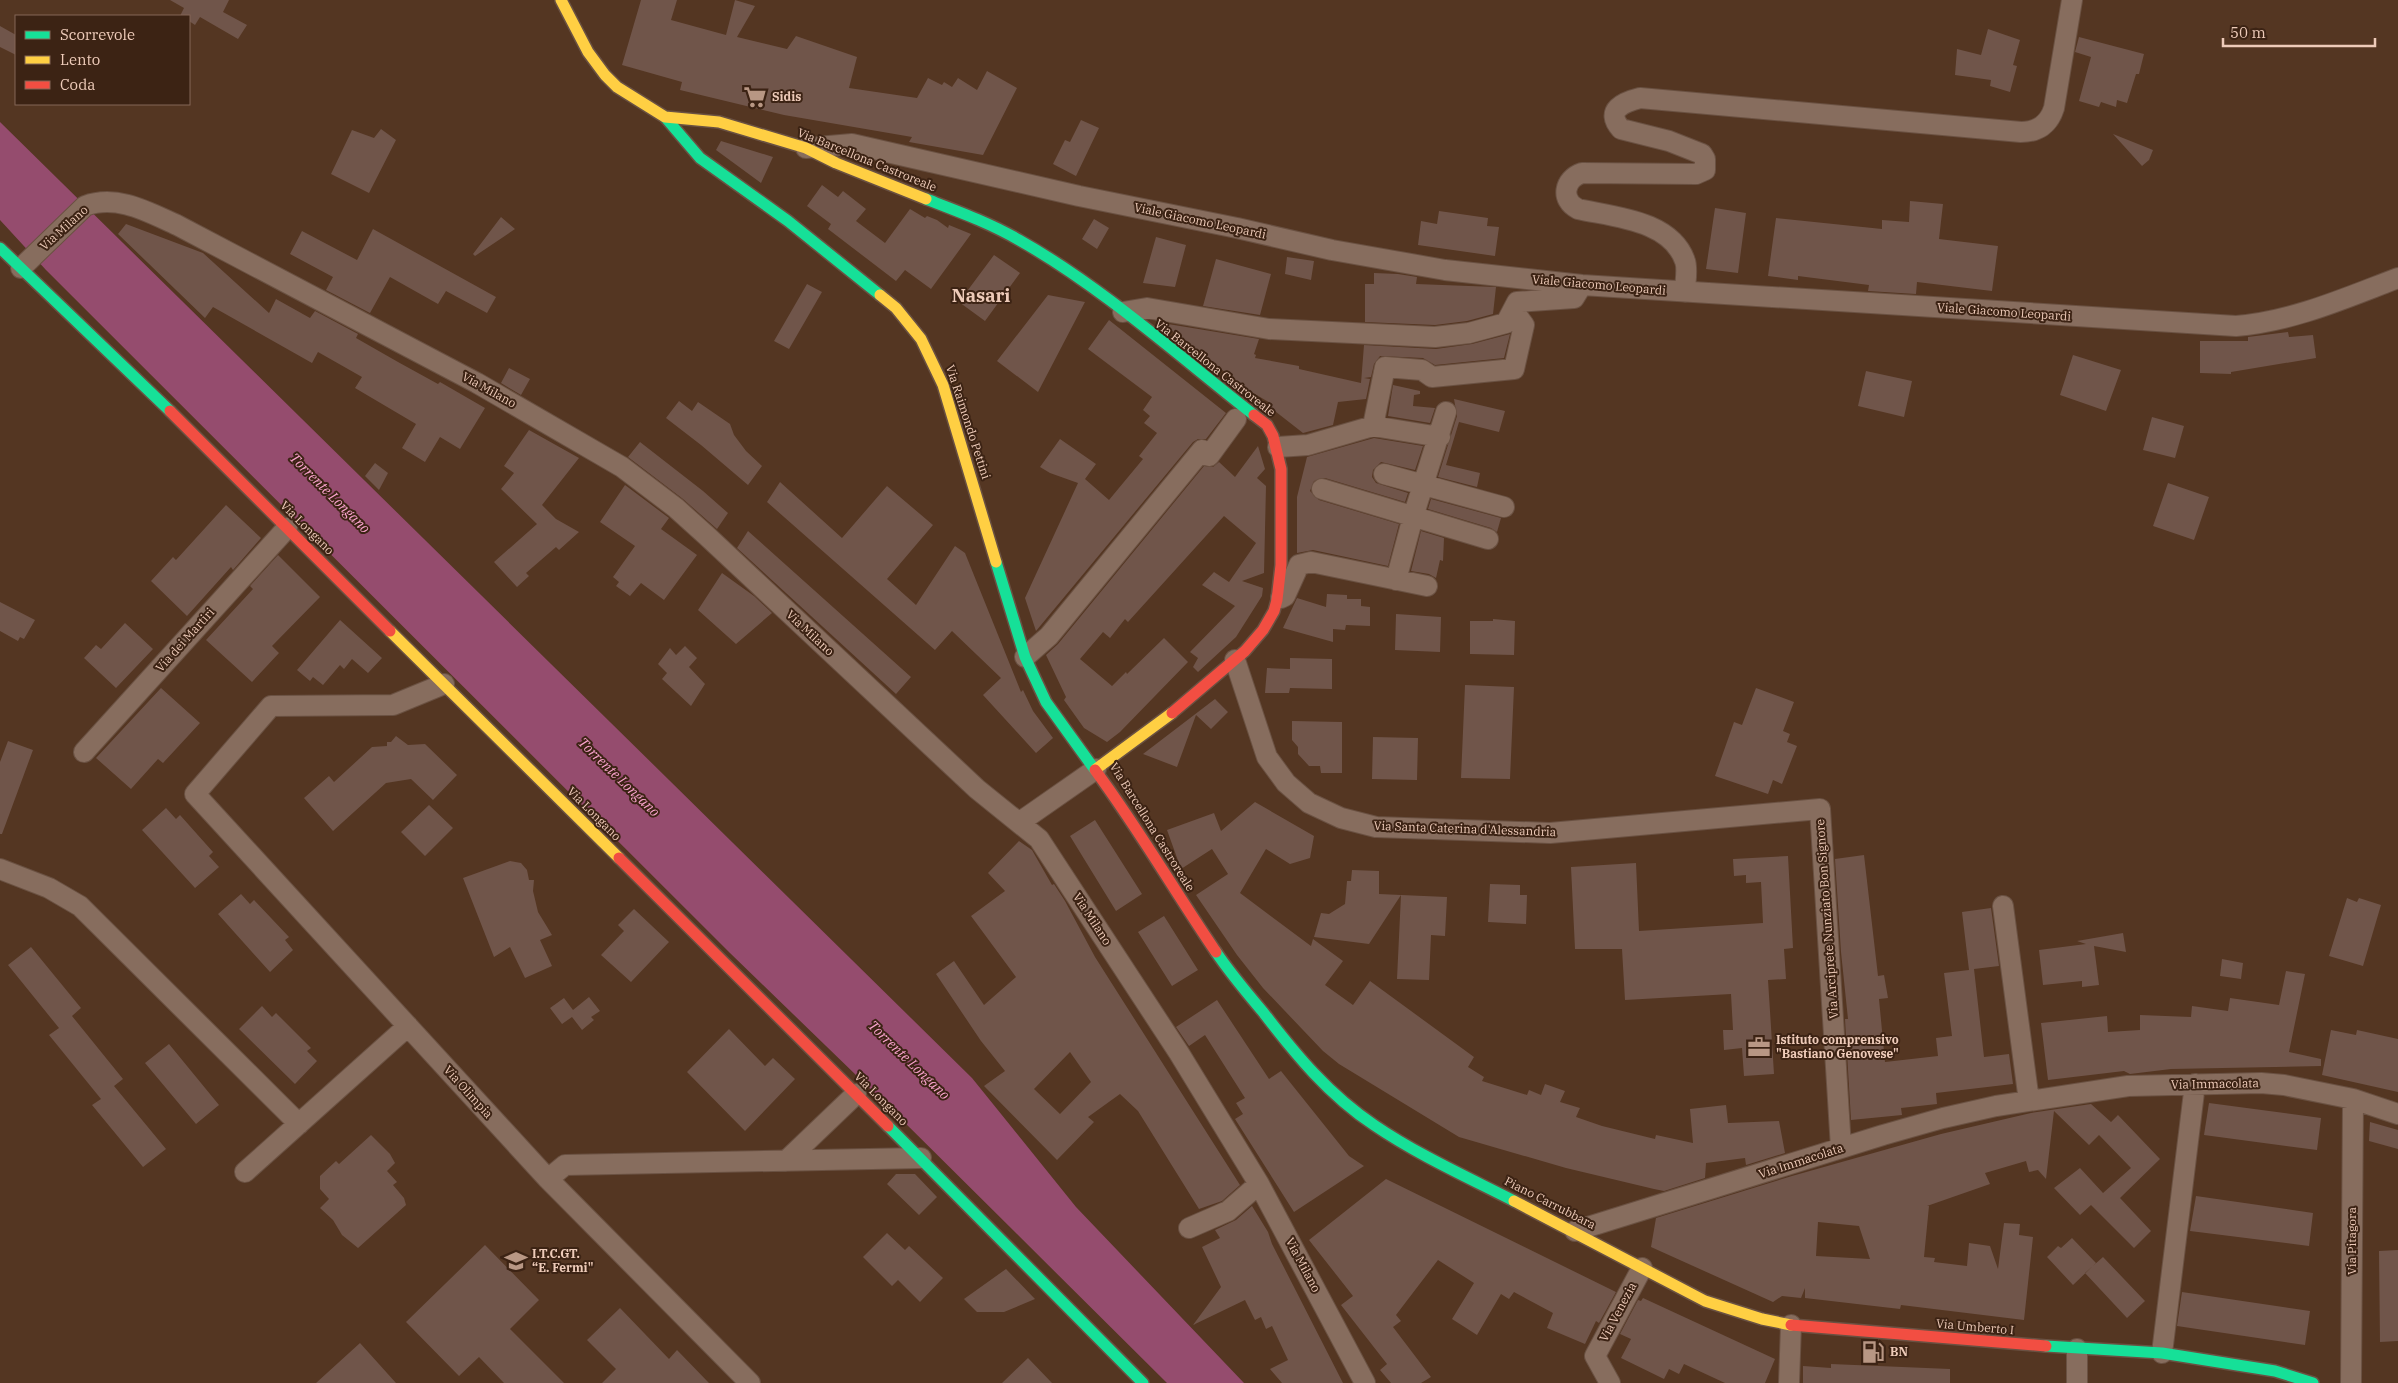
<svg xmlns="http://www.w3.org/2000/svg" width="2398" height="1383" font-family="'IBM Plex Serif',serif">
  <rect width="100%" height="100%" fill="#543622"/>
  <path fill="#954c6e" d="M0,122L972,1078L1076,1207L1244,1383H1167L889,1107L730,953L46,270L0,220Z"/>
  <path fill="#70554a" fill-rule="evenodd" d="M170,0H229L223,12L247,25L238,39L200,17L195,25L189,21V16H180L184,8Z
    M641,0H677L671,20L726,35L735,0L755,6L737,37L787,49L796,36L857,57L849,88L917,98L928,78L942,85L944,82L952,87L958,78L977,90L987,71L1017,88L983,155L909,142L912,137L784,115L680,90L682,82L622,65Z
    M0,26L16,35V55L0,47Z
    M1988,29L2020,40L2013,65L2017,66L2010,92L1990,86L1991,80L1955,75L1957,49L1981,55Z
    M2079,37L2144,54L2139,74H2136L2127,103L2117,100L2116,107L2101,102L2099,107L2079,101L2091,57L2075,52Z
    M1081,120L1099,128L1076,176L1053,164L1065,140L1070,142Z
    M381,129L396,140L369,193L331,174L352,130L374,138Z
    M2113,134L2153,150L2149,160L2142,166Z
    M721,141L773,157L761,183L716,150Z
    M822,185L838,197L843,191L866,209L856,221L885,243L910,209L925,218L927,216L937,220L948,228L949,225L971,234L931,289L905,270L896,281L828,229L831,224L807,206Z
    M1910,201L1943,204L1939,239L1998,246L1992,291L1917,282L1916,294L1868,291L1869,285L1798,276V280L1768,276L1776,218L1882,229V220L1909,222Z
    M1715,208L1746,213L1738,273L1706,269Z
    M1439,211L1488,218L1487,226L1499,227L1495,256L1418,245L1421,221L1437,224Z
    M501,217L515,229L475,256L473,254Z
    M1094,219L1109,228L1097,249L1082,239Z
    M126,224L203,253L269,313L276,299L310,318L315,311L358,334L356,338L398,362L438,384L440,382L485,408L460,449L440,437L425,462L402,448L416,424L355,388L362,377L318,352L312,363L213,307L205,318L118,234Z
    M373,229L496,297L487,313L446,291L438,304L390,277L370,313L326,290L333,277L290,254L302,231L357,260Z
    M1156,237L1186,245L1175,287L1143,283Z
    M994,255L1020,273L985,321L959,302Z
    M1287,257L1314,261L1311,280L1285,274Z
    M1216,259L1271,274L1260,315L1203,306Z
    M1374,273L1398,274L1417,277L1416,284L1496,287L1493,314L1467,321L1435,325L1365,322V284H1374Z
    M807,284L822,292L789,349L774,341Z
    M1048,295L1085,302L1038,392L997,361Z
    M1109,320L1226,413L1206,439H1198L1193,442L1036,631L1025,598L1078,483L1050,473L1040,467L1060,439L1096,464L1085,479L1109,500L1143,459L1139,456L1157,433L1144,423L1150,416L1143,410L1152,397L1088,349Z
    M1162,323L1259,339L1254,354L1256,355L1255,358L1299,366V369L1361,383L1364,345L1436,349L1472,344L1510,334L1504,358L1435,365L1423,358L1380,356L1374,364L1371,377L1364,378L1370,379L1366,399L1338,402L1333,425L1303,433L1271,408L1272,404L1248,390Z
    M2288,332L2289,337L2313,335L2316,358L2231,372V374L2200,373V341H2248V337Z
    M2073,355L2121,370L2106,411L2060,395Z
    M509,368L530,379L521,395L501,383Z
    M1866,371L1912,381L1904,417L1858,406Z
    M1393,385L1420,391V394L1414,395L1413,406L1435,408L1430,423L1388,416Z
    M1454,399L1505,411L1499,432L1459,422L1446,465L1480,473L1477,487L1438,477L1457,416Z
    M679,401L692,411L698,402L730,424L734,435L746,451L762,466L748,485L701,445L666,418Z
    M2152,417L2184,426L2175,458L2143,450Z
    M529,430L579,458L542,505L556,519L579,532L559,550L556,547L526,573L529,576L517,587L494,562L537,524L501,489L514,473L504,466Z
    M1374,438L1423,446L1415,470L1381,462L1373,470L1372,477L1376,483L1408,493L1405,502L1325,478L1314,481L1310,491L1319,500L1399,524L1388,566L1313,550L1297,553V497L1307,457Z
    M640,442L703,491L728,513L717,529L683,499L628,457Z
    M1258,446L1265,469L1257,478L1266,486L1264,573L1242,581L1263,588L1262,596L1236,637L1198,672L1193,667L1198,658L1190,652L1235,606L1202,585L1214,572L1229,582L1256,543L1224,516L1128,622L1125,619L1110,638L1103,632L1080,659L1112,686L1126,672L1127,674L1164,638L1188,662L1120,732L1107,742L1084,728L1064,700L1066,697L1046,655L1058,644L1204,466L1213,467L1219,462L1235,477Z
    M375,463L388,473L379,490L365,476Z
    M780,482L842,538L887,486L933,525L887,579L916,605L955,546L965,553L1021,692L1023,690L1033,711L1053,738L1036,753L983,695L1001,678L952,631L935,650L767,502Z
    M2168,483L2209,497L2194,540L2153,526Z
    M625,485L669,518L661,529L697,555L664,600L641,583L630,596L616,586L619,582L613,577L635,546L600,522Z
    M1431,499L1501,518L1497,532L1491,528L1428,509Z
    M226,505L261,538L233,570L231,567L187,616L151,581L173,557L176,560Z
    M748,531L911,677L896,694L737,548Z
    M1421,531L1444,538L1443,561L1440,560L1436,578L1429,574L1411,571Z
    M278,555L320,597L272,646L279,653L252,682L206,640L253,589L250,586Z
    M722,573L754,596L772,613L736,644L698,610Z
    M1327,594L1347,595V599H1361V606L1370,607V626L1346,625L1345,630L1333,629V642L1283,628L1297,598L1326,607Z
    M0,602L35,620L24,639L20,637L18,641L0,631Z
    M1396,614L1441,617L1440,652L1395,650Z
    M1493,619L1515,621L1514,655L1470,654V621H1493Z
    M340,620L382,658L368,673L352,659L344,669L340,665L323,685L313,677L310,681L297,670Z
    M125,623L153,649L116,688L84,658L96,645L101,649Z
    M685,646L697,658L689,667L705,684L691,706L662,679L667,673L658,664L670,648L676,655Z
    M1290,658L1332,659V689L1290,688L1289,693H1265L1267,668L1290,669Z
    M1465,685L1514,687L1510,779L1461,778Z
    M161,688L200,723L163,763L158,759L131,789L96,758Z
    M1756,688L1794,702L1783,731L1790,734L1787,742L1797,746L1782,784L1773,780L1768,794L1715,776L1734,722L1742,725Z
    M1215,699L1228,712L1211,729L1196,715L1177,767L1143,754Z
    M1292,721L1342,722V773H1321L1320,766H1309L1298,754V747L1292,740Z
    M396,736L408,745L425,744L457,775L433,800L411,779L386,783L333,831L304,798L329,776L334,782L372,747L387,746V742H391Z
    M1373,737L1418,738L1417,780L1372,779Z
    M8,741L33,750L2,834H0V762Z
    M1255,802L1314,836L1310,858L1290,864L1266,849L1240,893L1311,946L1313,939L1343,961L1325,985L1353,1005L1370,981L1474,1057L1468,1067L1484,1077L1482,1081L1527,1095L1529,1090L1541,1095L1545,1084L1565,1091L1560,1102L1580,1108L1576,1117L1602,1126L1655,1139L1656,1135L1693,1143L1690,1109L1726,1105L1728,1123L1779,1121L1785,1153L1746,1165L1745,1158L1706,1163L1705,1178L1664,1191L1654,1189L1566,1168L1459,1137L1339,1064L1323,1051L1263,988L1237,955L1196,895L1228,874L1212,849L1181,869L1167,830L1214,813L1221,831Z
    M429,805L453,828L425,856L401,832Z
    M166,808L176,819L180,815L213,852L209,856L219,867L195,888L142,830Z
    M1095,820L1142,894L1116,911L1070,836Z
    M1019,841L1032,850L1052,885L1054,884L1065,901L1095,957L1240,1185L1222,1201L1199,1209L1138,1111L1120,1094L1088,1117L1094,1122L1057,1160L984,1086L1005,1071L981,1041L936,974L954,961L984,1005L1016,977L971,916L1005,891L988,873ZM1070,1052L1091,1082L1060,1114L1034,1089Z
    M1864,855L1878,976L1884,975L1888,998L1879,999L1885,1062L1938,1056L1936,1038L1952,1036L1944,973L1969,970L1962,912L1991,908L1999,966L1974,969L1984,1057L2009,1054L2013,1084L1936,1093L1937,1104L1901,1108L1902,1115L1851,1120L1845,1019H1848L1841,952L1835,859Z
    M1788,856L1793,948L1784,949L1786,979L1768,980L1774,1074L1744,1076L1742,1048L1724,1050L1723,1030H1733L1731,994L1625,1000L1622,949H1575L1571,867L1636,863L1639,931L1763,923L1761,882L1746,883V875L1734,876L1733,859Z
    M510,861L521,863L527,870L529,880H534L533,891L538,912L552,935L540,940L552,966L525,978L510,947L494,957L463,878Z
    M1352,870L1379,871V894L1401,895L1369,944L1314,937L1321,913L1329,914L1345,904L1347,881H1351Z
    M1490,884L1520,885V895H1527L1526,924L1488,922Z
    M241,894L250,904L254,900L289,937L285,940L293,950L270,972L218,914Z
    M1401,895L1447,897L1445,936L1431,935L1429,980L1397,979Z
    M2347,898L2357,902L2359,898L2381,905L2363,966L2329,956Z
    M634,909L669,942L631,982L601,955L624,931L618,925Z
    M1164,916L1198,970L1172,986L1138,932Z
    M2123,933L2126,952L2094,946L2099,985L2082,987V981L2043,985L2039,950L2086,944L2077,941Z
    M31,947L81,1008L72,1016L123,1079L114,1086L166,1149L143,1167L92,1105L101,1099L49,1035L59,1028L8,965Z
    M2222,959L2243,963L2241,979L2220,976Z
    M2286,971L2305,974L2289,1052L2321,1059V1066L2171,1069L2130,1074L2124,1071L2048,1080L2041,1023L2107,1016L2108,1032L2140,1030V1015L2191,1017L2192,1006L2228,1011L2230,998L2279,1005Z
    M589,997L600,1011L591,1017L594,1020L582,1030L572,1017L562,1024L550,1008L564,998L573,1010Z
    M1217,1000L1269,1079L1281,1071L1349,1156L1364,1166L1294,1212L1235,1119L1243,1114L1236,1103L1245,1098L1205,1035L1189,1046L1176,1027Z
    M262,1006L272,1017L276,1013L311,1048L307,1051L317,1061L295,1084L239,1029Z
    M729,1029L765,1066L773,1058L795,1079L745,1131L687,1072Z
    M2331,1030L2356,1035L2357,1030L2398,1039V1092L2322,1075Z
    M169,1044L219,1105L196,1124L145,1063Z
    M2209,1103L2321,1118L2317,1150L2204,1135Z
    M2091,1104L2111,1122L2118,1115L2160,1159L2120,1198L2151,1231L2134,1248L2091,1205L2080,1215L2054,1188L2080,1168L2103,1193L2131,1168L2099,1135L2089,1145L2054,1111L2046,1179L2038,1170L2029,1172L2026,1161L1985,1173L1990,1184L1927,1206H1929L1924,1257L1935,1258L1934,1262L1967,1266L1969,1243L1990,1246L1998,1269L2004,1223L2020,1224L2019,1235L2033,1237L2024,1320L1901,1305L1900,1309L1805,1298V1288L1801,1298L1782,1296L1773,1302L1651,1247L1656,1218L1792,1176L1941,1134L2031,1113ZM1818,1222L1859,1226L1870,1259L1816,1256Z
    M2370,1122L2398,1130V1149L2369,1141Z
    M371,1135L390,1154L395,1163L387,1171L397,1182L393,1185L404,1198L406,1205L358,1248L342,1235L333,1220L320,1208L329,1199L320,1189V1176L336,1161L339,1164Z
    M896,1174H915L937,1197L919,1215L887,1184Z
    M1386,1179L1616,1292L1599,1323L1596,1321L1585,1344L1547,1328L1553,1313L1514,1292L1509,1299L1501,1294L1477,1335L1452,1319L1474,1283L1438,1260L1396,1315L1401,1321L1393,1327L1431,1377L1421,1383H1391L1380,1370L1387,1364L1341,1305L1353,1296L1309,1240Z
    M2196,1196L2313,1213L2309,1246L2190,1231Z
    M1252,1206L1268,1232L1272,1244L1343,1383H1282L1270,1369L1288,1360L1272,1326L1266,1329L1261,1317L1255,1320L1245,1300L1193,1325L1221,1287L1202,1247L1220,1238L1215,1230L1236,1220Z
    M887,1233L905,1250L909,1246L943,1278L920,1302L898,1280L892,1286L863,1257Z
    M2072,1238L2096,1263L2073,1285L2047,1257L2058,1246L2061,1248Z
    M485,1245L539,1300L510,1329L564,1383H504L479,1357L459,1376L406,1322Z
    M2398,1250V1341L2380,1342L2379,1251Z
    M2103,1257L2145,1301L2127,1318L2085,1273Z
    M1006,1269L1035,1299L1004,1312H977L964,1299Z
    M2182,1292L2310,1311L2305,1345L2177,1326Z
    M1643,1298L1775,1359L1765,1383H1725L1684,1364L1679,1374L1669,1369L1664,1379L1621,1358L1631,1339L1620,1334L1638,1300L1641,1301Z
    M620,1308L669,1359L677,1350L709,1383H602L616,1369L587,1340Z
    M360,1343L396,1383H316Z
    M1028,1358L1052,1383H1002Z
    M1831,1364L1950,1369V1383H1803V1366L1831,1368Z"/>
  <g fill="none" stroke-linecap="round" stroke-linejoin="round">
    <defs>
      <path id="street" d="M806,148L852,144L1079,196L1237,228L1332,250L1445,270L1582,285L2236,326C2294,321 2345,298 2398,278
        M21,268L85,206C117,194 148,212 177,225L477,383L622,467L676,508L707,536L977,789L1039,839L1179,1053L1259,1184L1365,1383
        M1685,292C1685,283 1688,269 1685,261C1671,220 1613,217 1578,209C1560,200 1564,179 1582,173L1696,174L1705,170V159L1702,154L1669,141L1621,129C1604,110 1624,102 1640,98L2021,132C2038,132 2049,124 2054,108L2072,0
        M1123,312L1147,308L1269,329L1435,337L1469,333L1506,323L1517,302L1574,298L1582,285
        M1373,426L1385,367L1422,370L1432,377L1514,369L1524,325L1513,310
        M1278,447L1308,445L1373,426L1440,437
        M1384,474L1504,507
        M1322,489L1488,539
        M1396,580L1413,517L1446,412
        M1281,598L1285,596L1299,565L1311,562L1427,586
        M1025,657L1049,636L1202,450L1209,456L1236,419
        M1235,660L1267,757L1286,783L1309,803L1341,818L1376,827L1550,833L1820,809L1841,1148
        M444,684L393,705L271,706L195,794L548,1179L750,1383
        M84,752L287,528
        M1020,822L1096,769
        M0,869L49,888L80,906L299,1124
        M2003,906L2029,1101
        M786,1161L856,1094
        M245,1172L408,1026
        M548,1179L565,1165L921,1158
        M1189,1228L1228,1211L1259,1184
        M1575,1231L1883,1135L1943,1118L1996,1106L2128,1086L2261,1083L2284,1085L2353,1099L2398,1114
        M2077,1349V1383
        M2162,1353L2195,1084
        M1610,1383L1595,1356L1642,1268
        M1789,1383L1791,1325
        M2351,1383L2353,1099"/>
      <path id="fast" d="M665,117L700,158L788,221L880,295
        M926,199C957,211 990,223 1019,240C1101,286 1180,357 1254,415
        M0,248L170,411
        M996,562L1025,657L1046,702L1095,770
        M1216,952C1230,973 1247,993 1263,1012C1296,1055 1329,1095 1374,1125C1418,1155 1467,1177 1514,1201
        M888,1126L1143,1383
        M2046,1346L2162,1353L2275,1371L2313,1383"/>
      <path id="slow" d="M561,0L588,52L605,75L617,87L665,117L719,122L806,148L836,163L926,199
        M880,295L896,308L921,339L943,385L996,562
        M390,631L619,858
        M1096,769L1172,713
        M1514,1201L1705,1301L1762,1319L1791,1325"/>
      <path id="jam" d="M170,411L390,631
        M1172,713L1245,651L1263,630L1274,611L1277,600L1281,565V469L1273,436L1267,425L1254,415
        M1095,770C1139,829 1175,892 1216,952
        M619,858L888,1126
        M1791,1325L2046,1346"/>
    </defs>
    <use href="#street" stroke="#6a5142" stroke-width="22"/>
    <use href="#fast" stroke="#6a5142" stroke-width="14"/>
    <use href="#slow" stroke="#6a5142" stroke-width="14"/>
    <use href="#jam" stroke="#6a5142" stroke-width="14"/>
    <use href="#street" stroke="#876d5e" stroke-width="20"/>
    <use href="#fast" stroke="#16e098" stroke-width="11"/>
    <use href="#slow" stroke="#ffcf43" stroke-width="11"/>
    <use href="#jam" stroke="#f24e42" stroke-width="11"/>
  </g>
  <defs>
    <symbol id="supermarket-bare" viewBox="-9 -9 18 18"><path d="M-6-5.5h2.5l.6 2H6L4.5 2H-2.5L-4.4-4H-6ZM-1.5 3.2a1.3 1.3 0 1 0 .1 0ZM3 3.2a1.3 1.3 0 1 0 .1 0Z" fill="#b89784" stroke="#3c2314" stroke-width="2.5" paint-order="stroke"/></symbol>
    <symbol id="office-bare" viewBox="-9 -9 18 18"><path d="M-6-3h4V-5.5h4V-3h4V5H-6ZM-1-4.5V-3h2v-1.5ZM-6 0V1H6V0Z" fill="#b89784" stroke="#3c2314" stroke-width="2.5" paint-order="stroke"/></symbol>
    <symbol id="university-bare" viewBox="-9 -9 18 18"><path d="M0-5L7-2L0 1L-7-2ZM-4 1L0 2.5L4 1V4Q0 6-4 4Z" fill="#b89784" stroke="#3c2314" stroke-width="2.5" paint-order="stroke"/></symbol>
    <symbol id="fuel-bare" viewBox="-9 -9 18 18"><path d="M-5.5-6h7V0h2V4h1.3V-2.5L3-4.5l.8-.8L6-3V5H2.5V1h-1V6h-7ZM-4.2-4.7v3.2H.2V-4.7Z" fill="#b89784" stroke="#3c2314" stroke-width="2.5" paint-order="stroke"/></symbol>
  </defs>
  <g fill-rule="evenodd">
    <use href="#supermarket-bare" x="739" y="81" width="32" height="32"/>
    <use href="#office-bare" x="1743" y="1031" width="32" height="32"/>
    <use href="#university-bare" x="500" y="1245" width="32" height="32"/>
    <use href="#fuel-bare" x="1857" y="1336" width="32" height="32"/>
  </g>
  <g text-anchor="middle" stroke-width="4" stroke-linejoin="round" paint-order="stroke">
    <g font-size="12" font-weight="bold" fill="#eecbb9" stroke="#3c2314" text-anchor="start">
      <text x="772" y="101">Sidis</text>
      <text x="1776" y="1044">Istituto comprensivo<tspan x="1776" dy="14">"Bastiano Genovese"</tspan></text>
      <text x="532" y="1258">I.T.C.GT.<tspan x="532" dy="14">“E. Fermi"</tspan></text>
      <text x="1890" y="1356">BN</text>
    </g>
    <g font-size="12" fill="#eecbb9" stroke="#3c2314">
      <text transform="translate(867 160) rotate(22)" y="4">Via Barcellona Castroreale</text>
      <text transform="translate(1200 221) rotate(12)" y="4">Viale Giacomo Leopardi</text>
      <text transform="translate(64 228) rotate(-42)" y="4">Via Milano</text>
      <text transform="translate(1599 285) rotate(5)" y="4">Viale Giacomo Leopardi</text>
      <text transform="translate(2004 312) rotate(4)" y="4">Viale Giacomo Leopardi</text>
      <text transform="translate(1215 368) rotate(38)" y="4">Via Barcellona Castroreale</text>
      <text transform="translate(489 390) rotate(29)" y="4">Via Milano</text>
      <text transform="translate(968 422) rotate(72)" y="4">Via Raimondo Pettini</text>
      <text transform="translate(307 528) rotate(45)" y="4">Via Longano</text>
      <text transform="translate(810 633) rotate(43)" y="4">Via Milano</text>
      <text transform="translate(185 640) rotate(-48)" y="4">Via dei Martiri</text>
      <text transform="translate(594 814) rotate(45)" y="4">Via Longano</text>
      <text transform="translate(1152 827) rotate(58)" y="4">Via Barcellona Castroreale</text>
      <text transform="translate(1465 829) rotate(2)" y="4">Via Santa Caterina d'Alessandria</text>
      <text transform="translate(1092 919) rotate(57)" y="4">Via Milano</text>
      <text transform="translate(1827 919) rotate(-94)" y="4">Via Arciprete Nunziato Bon Signore</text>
      <text transform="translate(2215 1084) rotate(-1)" y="4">Via Immacolata</text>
      <text transform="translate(468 1092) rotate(48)" y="4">Via Olimpia</text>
      <text transform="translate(881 1099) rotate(45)" y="4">Via Longano</text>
      <text transform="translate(1801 1161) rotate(-18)" y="4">Via Immacolata</text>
      <text transform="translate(1550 1203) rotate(27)" y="4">Piano Carrubbara</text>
      <text transform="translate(2352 1241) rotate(-90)" y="4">Via Pitagora</text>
      <text transform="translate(1303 1265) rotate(62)" y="4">Via Milano</text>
      <text transform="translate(1618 1312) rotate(-62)" y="4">Via Venezia</text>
      <text transform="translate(1975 1327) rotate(5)" y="4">Via Umberto I</text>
    </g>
    <g font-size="14" font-style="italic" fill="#fba4cf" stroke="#3c2314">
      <text transform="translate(330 493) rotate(45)" y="5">Torrente Longano</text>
      <text transform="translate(619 777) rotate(44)" y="5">Torrente Longano</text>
      <text transform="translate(909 1060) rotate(44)" y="5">Torrente Longano</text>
    </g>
    <g font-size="18" font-weight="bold" fill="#eecbb9" stroke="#3c2314">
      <text x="981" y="302">Nasari</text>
    </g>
  </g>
  <rect x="15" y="15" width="175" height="90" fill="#3c2314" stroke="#836656"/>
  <rect x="25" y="31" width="25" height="8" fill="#16e098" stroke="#836656"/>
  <text x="60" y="40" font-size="15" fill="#eecbb9">Scorrevole</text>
  <rect x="25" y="56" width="25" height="8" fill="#ffcf43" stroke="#836656"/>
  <text x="60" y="65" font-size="15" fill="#eecbb9">Lento</text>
  <rect x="25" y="81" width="25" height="8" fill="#f24e42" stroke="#836656"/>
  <text x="60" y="90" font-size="15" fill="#eecbb9">Coda</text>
  <path d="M2223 38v8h152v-8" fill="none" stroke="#eecbb9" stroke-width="2.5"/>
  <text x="2230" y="38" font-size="15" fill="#eecbb9" stroke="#3c2314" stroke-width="4" paint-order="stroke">50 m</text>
</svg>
